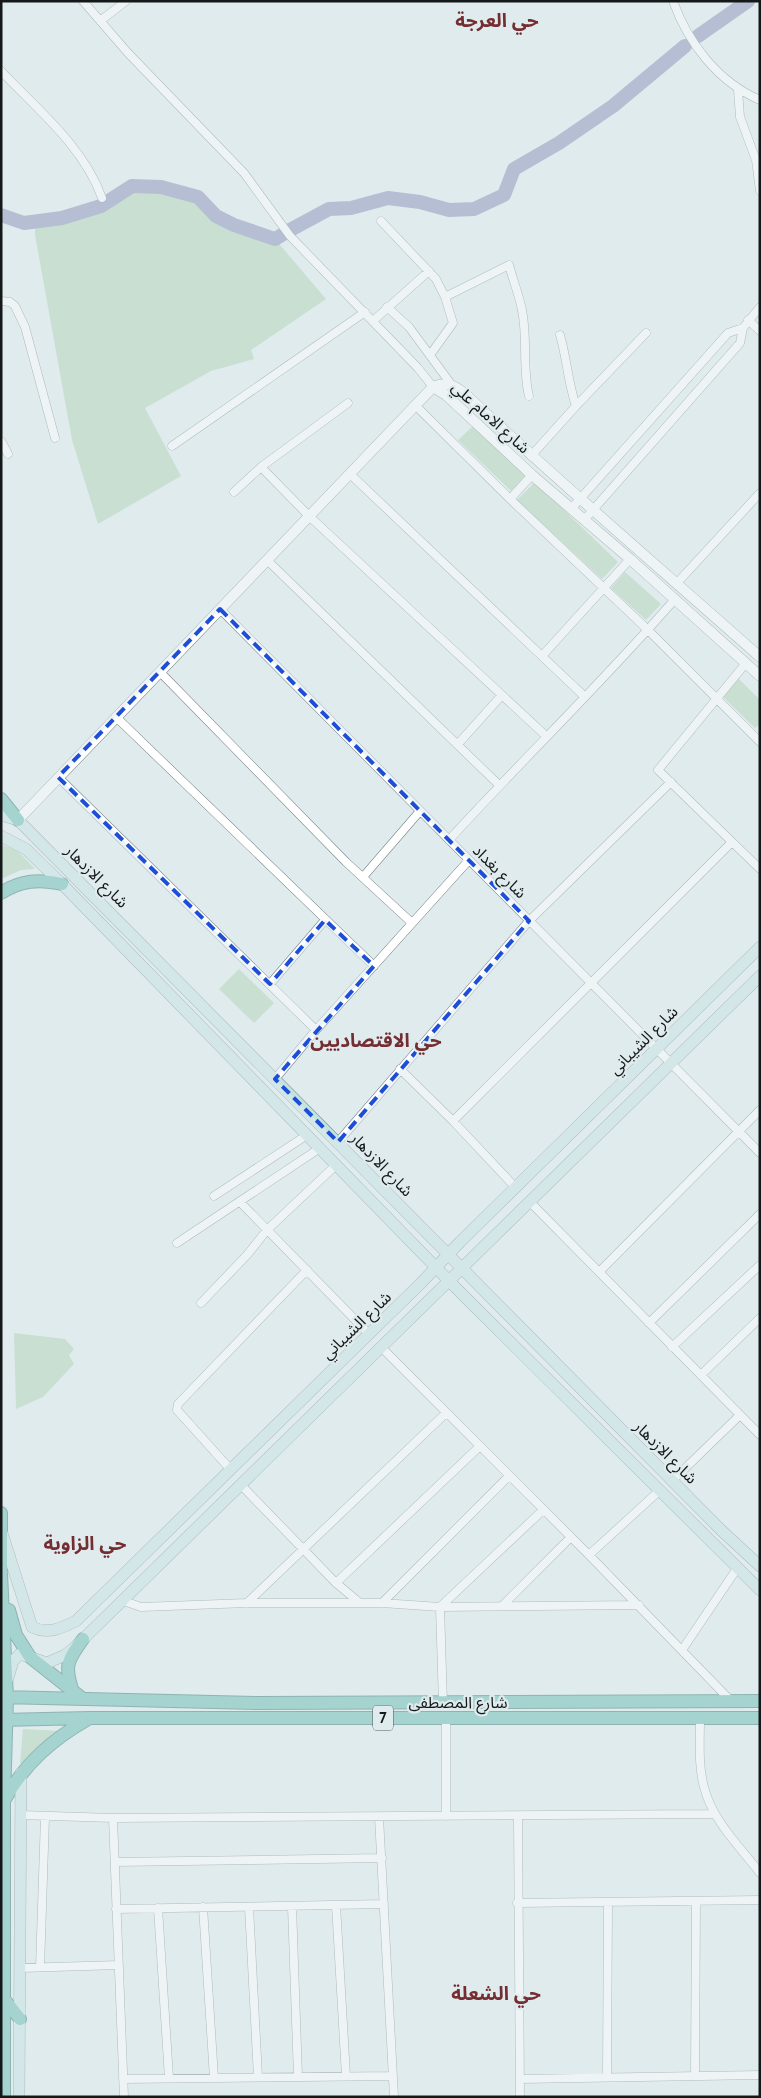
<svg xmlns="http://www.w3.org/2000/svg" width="761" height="2098" font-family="'PT Sans','Noto Sans Arabic',sans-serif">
  <rect width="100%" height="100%" fill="#e0ebee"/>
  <path fill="#acd0b0" d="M132,186L161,187L198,197L216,216L234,225L275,239L326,299L251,350L254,359L211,371L145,408L181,476L98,524L72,440L35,235V222L62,218L101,206Z
    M474,425L526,475L511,491L458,440Z
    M535,482L618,562L602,579L517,500Z
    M625,572L661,604L646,620L611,588Z
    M738,678L760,700V724L755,728L722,696Z
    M1,844L19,852L35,869L21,870L1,879Z
    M239,969L274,1003L254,1023L219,989Z
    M14,1333L65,1339L74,1349L69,1355L74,1364L43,1397L16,1409Z
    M23,1729L60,1731L20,1764Z"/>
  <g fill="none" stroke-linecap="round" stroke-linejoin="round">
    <path stroke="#8387b1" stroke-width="14" d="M698,36L748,1
      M1,215L24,223L62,218L101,206L132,186L161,187L198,197L216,216L234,225L275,239L285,233
      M290,230L329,209L351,208L388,198L420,202L449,210L474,209L504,195L514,169L559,143L613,106L685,46"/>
    <defs>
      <path id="minor" d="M83,1L128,53L244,173L290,236L418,368L433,387
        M673,1C688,43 718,82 760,100
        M100,21L126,1
        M1,71C38,110 84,147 102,198
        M738,90L740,117L756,160L760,191
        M381,221L436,279L445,297L453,323L430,355
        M445,297L509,265C513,280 519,295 522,310C528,339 522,368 529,396
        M1,301L10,302L15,306L25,327L55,438
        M387,307L409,327L451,384
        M374,320L429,271
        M748,320L760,331
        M560,335C567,359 568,383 576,406
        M416,406L510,499L648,630L760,742
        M1,441L8,454
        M172,446L365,312
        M531,456L576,406L646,333
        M261,467L309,516L546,736
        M350,474L584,696
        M234,492L261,467L348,403
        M510,499L532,475
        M572,508L728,333L743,328
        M585,519L740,343L743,328L760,307
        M267,560L499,785
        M677,583L760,493
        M220,609L760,1153
        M542,656L630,559
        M746,663L658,770L760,869
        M160,672L346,862L412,923
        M116,717L374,966
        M458,744L502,695
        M58,777L316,1030
        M449,840C523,759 603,682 675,599
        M363,877L420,811
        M270,984L325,920
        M400,1069L453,1121L516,1188
        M275,1079L316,1030L469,860
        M453,1121L732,842
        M338,1142L529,921L671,782
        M214,1196L307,1135
        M240,1202L369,1334
        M530,1202L760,1435
        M177,1243L320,1148
        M599,1272L760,1110
        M201,1303L247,1255L267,1230L336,1165
        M649,1323L760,1214
        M381,1347L589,1555L731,1701
        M672,1347L760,1265
        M701,1375L760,1318
        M231,1470L177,1410L178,1404L307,1270
        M672,1481L740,1415
        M241,1485L336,1583L360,1603
        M589,1555L659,1491
        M336,1583L480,1446
        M121,1600L141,1607L247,1603H382L440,1607L639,1605
        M247,1603L446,1413
        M382,1603L509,1476
        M502,1606L571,1537
        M682,1650L738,1567
        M443,1704L440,1607L543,1510
        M446,1718V1816
        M700,1719C700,1741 698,1765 704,1787C712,1820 740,1847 760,1873
        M20,1815L113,1818L714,1814
        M518,1816L520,2097
        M379,1817L394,2097
        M113,1818L124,2097
        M115,1862L382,1858
        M517,1903L760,1900
        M336,1905L346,2076
        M292,1906L298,2077
        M203,1907L214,2078
        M249,1907L258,2077
        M158,1908L169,2078
        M116,1909L384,1904
        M40,1967L45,1817
        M20,1968L119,1965
        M695,2076L696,1901
        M607,2077L608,1902
        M123,2079L393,2076
        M520,2079L760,2075"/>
      <path id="tertiary" d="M433,387L446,395L532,475L630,559L760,676
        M18,820L433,387C446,381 454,385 464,393C561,484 661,569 760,657"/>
      <path id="secondary" d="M1,815L18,820L722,1531L760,1566
        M1,836L26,849L62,884L457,1289L760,1590
        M2,1533L32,1627C48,1635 62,1628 76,1621L421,1283L460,1242L760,947
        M8,1678L13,1661L20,1654L47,1663L65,1655L73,1649L760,976
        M19,2097L21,1773"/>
      <path id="trunk" d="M1,799L18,820
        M1,893C21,880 39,879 62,884
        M1,1513V1570
        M1,1574L7,1697L4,1801V2097
        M9,1610L16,1635L30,1657L83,1699
        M73,1692C64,1666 67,1661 83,1639
        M1,1697L257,1703L760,1701
        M1,1720L89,1718H760
        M5,1799C25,1763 53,1739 88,1719
        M4,1999L20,2019"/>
    </defs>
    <use href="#minor" stroke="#768083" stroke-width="9"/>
    <use href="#tertiary" stroke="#768083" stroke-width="11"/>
    <use href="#secondary" stroke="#768083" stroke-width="12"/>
    <use href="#trunk" stroke="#2a7269" stroke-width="14"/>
    <use href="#minor" stroke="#fff" stroke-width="8"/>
    <use href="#tertiary" stroke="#fff" stroke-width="10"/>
    <use href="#secondary" stroke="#c3e3df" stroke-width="11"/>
    <use href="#trunk" stroke="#5eb6aa" stroke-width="12"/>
  </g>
  <path d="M0 0H761V2098H0ZM220,609L529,921L338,1142L275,1079L374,966L325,920L270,984L58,777Z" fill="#e0ebee" fill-opacity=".55" fill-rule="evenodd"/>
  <path fill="none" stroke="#1d4ed8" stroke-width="4" stroke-dasharray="10 6" stroke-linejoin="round" d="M220,609L529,921L338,1142L275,1079L374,966L325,920L270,984L58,777Z"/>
  <g text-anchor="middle" stroke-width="4.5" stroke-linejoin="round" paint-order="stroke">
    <rect fill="#e0ebee" stroke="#515759" stroke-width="1" x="373" y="1705.5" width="20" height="25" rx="4"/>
    <g font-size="15" font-weight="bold" fill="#141819">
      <text x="383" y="1723">7</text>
    </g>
    <g font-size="16" fill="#141819" stroke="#e0ebee">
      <text transform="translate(491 417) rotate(42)" y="6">شارع الامام علي</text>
      <text transform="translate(500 871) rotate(45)" y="6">شارع بغداد</text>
      <text transform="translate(97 876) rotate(45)" y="6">شارع الازدهار</text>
      <text transform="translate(643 1040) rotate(-45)" y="6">شارع الشيباني</text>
      <text transform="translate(382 1164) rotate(46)" y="6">شارع الازدهار</text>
      <text transform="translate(356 1325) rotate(-44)" y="6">شارع الشيباني</text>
      <text transform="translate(666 1452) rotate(45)" y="6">شارع الازدهار</text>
      <text x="458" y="1708">شارع المصطفى</text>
    </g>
    <g font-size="19" font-weight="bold" fill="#742d31" stroke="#e0ebee">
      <text x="497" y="27">حي العرجة</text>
      <text x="376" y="1047">حي الاقتصاديين</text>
      <text x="85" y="1550">حي الزاوية</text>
      <text x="496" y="2000">حي الشعلة</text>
    </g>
  </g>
  <rect width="761" height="2098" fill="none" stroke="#141819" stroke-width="5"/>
</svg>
